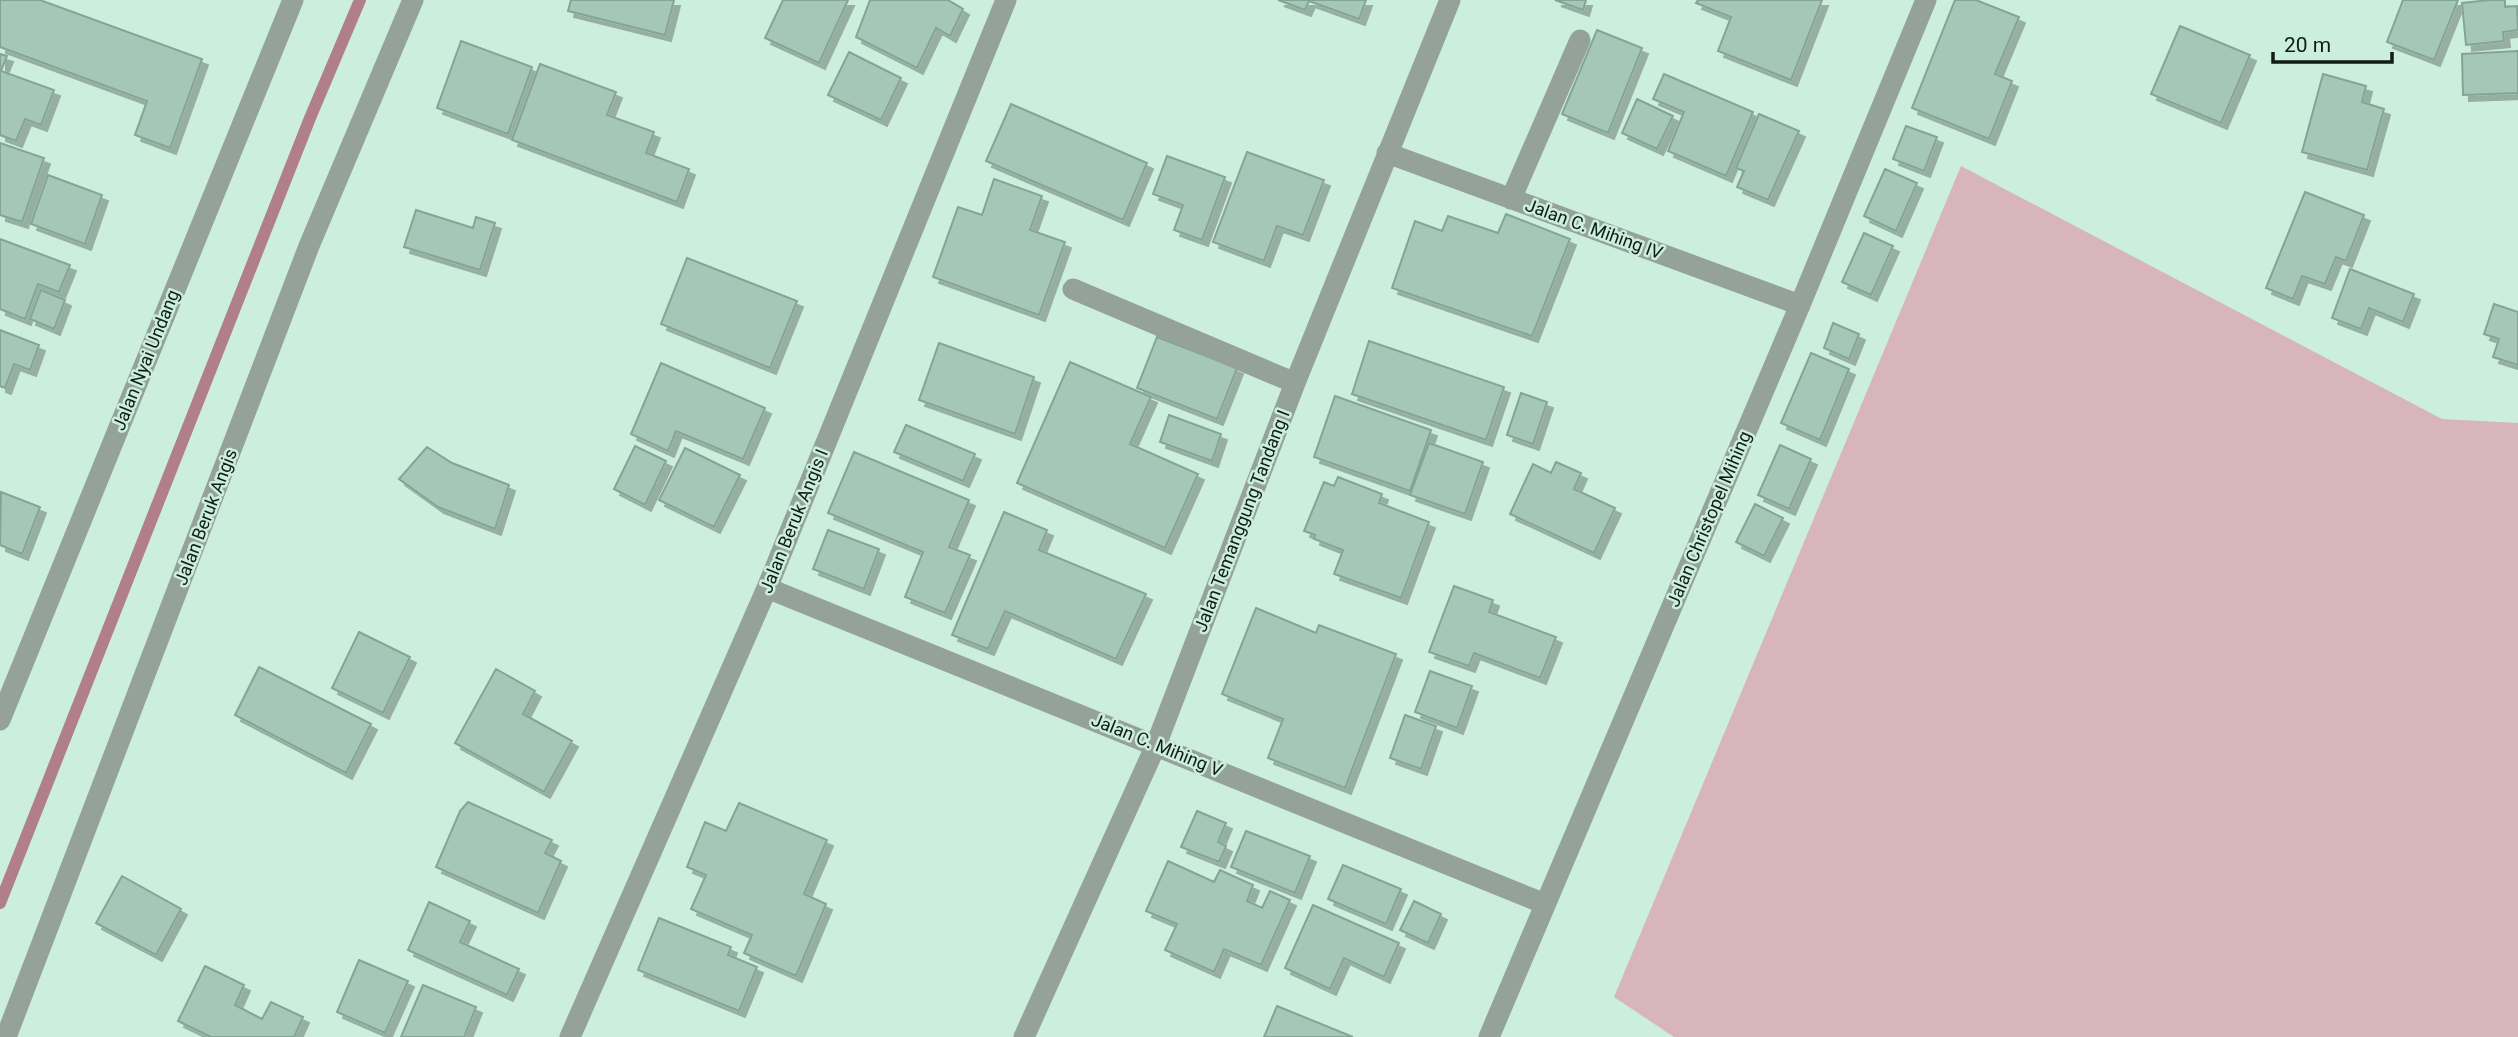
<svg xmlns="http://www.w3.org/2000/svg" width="2518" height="1037" font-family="Roboto,sans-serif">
  <defs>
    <filter id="shadow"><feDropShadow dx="6" dy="6" stdDeviation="0" flood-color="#0004"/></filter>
  </defs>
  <rect width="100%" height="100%" fill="#ced"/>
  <path fill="#d8b4bb" d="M1961,166L2442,419L2518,423V1037H1674L1614,997Z"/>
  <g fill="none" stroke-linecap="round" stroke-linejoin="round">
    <path stroke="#b17f8a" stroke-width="12" d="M0,903L310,118L360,0"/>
  </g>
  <path fill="#a5c7b7" stroke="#84a596" stroke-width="2" filter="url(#shadow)" d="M0,0H40L202,59L170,148L135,135L147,101L0,47Z
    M571,0H674L665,35L568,11Z
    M783,0H848L819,63L765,38Z
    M870,0H948L963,9L950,36L936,28L917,68L856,37Z
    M1278,0H1366L1359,19L1309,1L1305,10Z
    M1555,0H1586L1583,10Z
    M1698,0H1822L1791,80L1718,51L1731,17L1696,3Z
    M1955,0H1976L2019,17L1995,74L2012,81L1989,139L1912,108Z
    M2403,0H2458L2434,60L2387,42Z
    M2490,0H2505V7L2517,6L2518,30L2503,32L2504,41L2466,45L2462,3Z
    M2180,26L2250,55L2221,123L2151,94Z
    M1597,30L1642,48L1608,133L1562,114Z
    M461,41L532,67L508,134L437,108Z
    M2518,51V93L2463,95L2462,54Z
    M849,52L901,78L881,120L828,95Z
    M0,54L7,56L1,71L54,90L41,125L25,119L16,141L0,135Z
    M540,64L616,92L607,115L654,132L646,153L689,169L677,202L512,140Z
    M1664,74L1753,112L1726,176L1668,151L1684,112L1653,99Z
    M2323,74L2366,86L2362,102L2384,109L2367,170L2302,152Z
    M1637,99L1673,116L1657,149L1622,133Z
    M1011,104L1147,163L1123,220L986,161Z
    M1759,114L1799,131L1768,200L1737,187L1744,171L1736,168Z
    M1906,126L1937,137L1924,171L1893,159Z
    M0,143L44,158L22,222L0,215Z
    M1247,152L1324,180L1303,235L1277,226L1264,261L1213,242Z
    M1167,156L1225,177L1202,240L1174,230L1183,205L1153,194Z
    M1885,169L1917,183L1896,231L1864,216Z
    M48,175L102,195L85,244L31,224Z
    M994,179L1042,196L1030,230L1065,242L1039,315L933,277L958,207L982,215Z
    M2305,192L2364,215L2346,261L2336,257L2325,284L2302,276L2293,299L2266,288Z
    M416,210L473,228L476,217L495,223L480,270L404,247Z
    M1506,214L1570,239L1532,336L1392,288L1415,221L1442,231L1448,216L1498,233Z
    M1864,233L1893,246L1871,295L1842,282Z
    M0,239L70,265L59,292L38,284L25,319L0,309Z
    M687,258L797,301L770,368L661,324Z
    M2350,269L2414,294L2403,322L2369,308L2361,329L2332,318Z
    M41,290L65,300L54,329L30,319Z
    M2494,304L2518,312V365L2493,357L2499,339L2484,334Z
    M1833,323L1859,334L1849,359L1824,348Z
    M0,330L39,345L30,370L14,364L5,388L0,386Z
    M1157,337L1237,368L1217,419L1137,388Z
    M1369,341L1504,387L1486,440L1352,394Z
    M939,343L1034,377L1015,434L919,400Z
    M1811,353L1849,369L1820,440L1781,423Z
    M1070,362L1151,397L1130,444L1198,474L1165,548L1017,483Z
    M661,363L765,408L743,459L676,431L668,451L631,434Z
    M1521,393L1547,402L1533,444L1507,435Z
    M1335,396L1431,430L1410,491L1314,457Z
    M1169,415L1221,434L1212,461L1160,442Z
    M906,425L975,454L963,481L894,452Z
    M1429,443L1483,462L1465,514L1410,495Z
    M1780,445L1811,459L1789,509L1758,495Z
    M635,446L666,461L645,505L614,489Z
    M427,447L452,463L509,485L495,529L438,507L399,479Z
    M685,448L740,475L714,527L659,500Z
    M854,452L969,500L949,547L970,555L945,613L905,597L923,552L828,513Z
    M1556,462L1581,473L1574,489L1615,508L1594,553L1510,514L1533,464L1551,473Z
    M1338,477L1382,494L1379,503L1429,522L1401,598L1334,574L1343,550L1314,539L1315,535L1304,531L1324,482L1334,486Z
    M1,492L40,507L22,554L0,545Z
    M1755,504L1783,518L1764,556L1736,542Z
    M1004,512L1047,530L1039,550L1146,594L1116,659L1005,611L988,649L952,635Z
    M828,530L879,549L864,589L813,569Z
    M1454,586L1493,600L1489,612L1556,637L1540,678L1474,653L1469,666L1429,652Z
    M1256,608L1316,633L1319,625L1396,654L1345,788L1268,758L1283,719L1222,694Z
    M359,632L410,657L383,713L332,688Z
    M259,667L371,724L346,773L235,715Z
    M496,669L535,691L523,714L572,741L544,792L455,743Z
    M1430,671L1472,686L1457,728L1415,712Z
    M1405,715L1436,726L1421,769L1390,758Z
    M468,802L552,840L545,853L561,861L538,913L436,867L460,811Z
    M739,803L827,840L804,894L826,904L796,976L744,953L752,935L691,909L706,875L687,867L705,822L726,831Z
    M1197,811L1226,823L1218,842L1226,846L1219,862L1181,847Z
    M1246,831L1310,856L1295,893L1231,867Z
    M1168,861L1214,882L1220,870L1253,885L1247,901L1262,908L1270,891L1290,900L1261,965L1224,949L1214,972L1165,950L1177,924L1146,911Z
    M1343,865L1401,889L1386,924L1328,899Z
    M122,876L181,909L156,955L96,923Z
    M1414,901L1441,914L1428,943L1400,930Z
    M429,902L470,921L460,942L519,969L507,995L408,950Z
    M1313,905L1399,943L1384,977L1344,958L1330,989L1285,968Z
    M659,918L731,947L728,955L757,967L739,1011L638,970Z
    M359,960L408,981L385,1033L337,1012Z
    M205,966L244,985L235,1005L262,1019L271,1002L303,1017L294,1037H211L178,1021Z
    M423,985L476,1007L464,1037H401Z
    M1277,1006L1353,1037H1264Z"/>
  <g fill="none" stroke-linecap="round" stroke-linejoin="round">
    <path stroke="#94a29b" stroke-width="21" d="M1387,153L1800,305
      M1511,199L1580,40
      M1073,289L1295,383
      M767,588L1545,904
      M570,1037L767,588L1006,0
      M1024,1037L1156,745L1295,383L1450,0"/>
    <path stroke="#94a29b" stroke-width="21" d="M0,720L293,0
      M6,1037L309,246L413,0
      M1489,1037L1800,305L1926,0"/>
  </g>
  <g text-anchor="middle" stroke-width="5" stroke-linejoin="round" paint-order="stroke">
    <g font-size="18" fill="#101c17" stroke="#ced">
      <text transform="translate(1594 229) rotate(20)" y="6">Jalan C. Mihing IV</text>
      <text transform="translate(146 360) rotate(-68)" y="6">Jalan Nyai Undang</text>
      <text transform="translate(206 517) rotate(-69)" y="6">Jalan Beruk Angis</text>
      <text transform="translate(1709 519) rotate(-67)" y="6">Jalan Christopel Mihing</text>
      <text transform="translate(794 521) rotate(-68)" y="6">Jalan Beruk Angis I</text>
      <text transform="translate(1242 521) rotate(-69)" y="6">Jalan Temanggung Tandang I</text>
      <text transform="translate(1157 745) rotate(22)" y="6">Jalan C. Mihing V</text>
    </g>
  </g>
  <path d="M2273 52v10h119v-10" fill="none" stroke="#101c17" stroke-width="3.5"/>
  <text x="2284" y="52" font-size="21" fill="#101c17" stroke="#cceedd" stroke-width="5" paint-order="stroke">20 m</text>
</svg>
